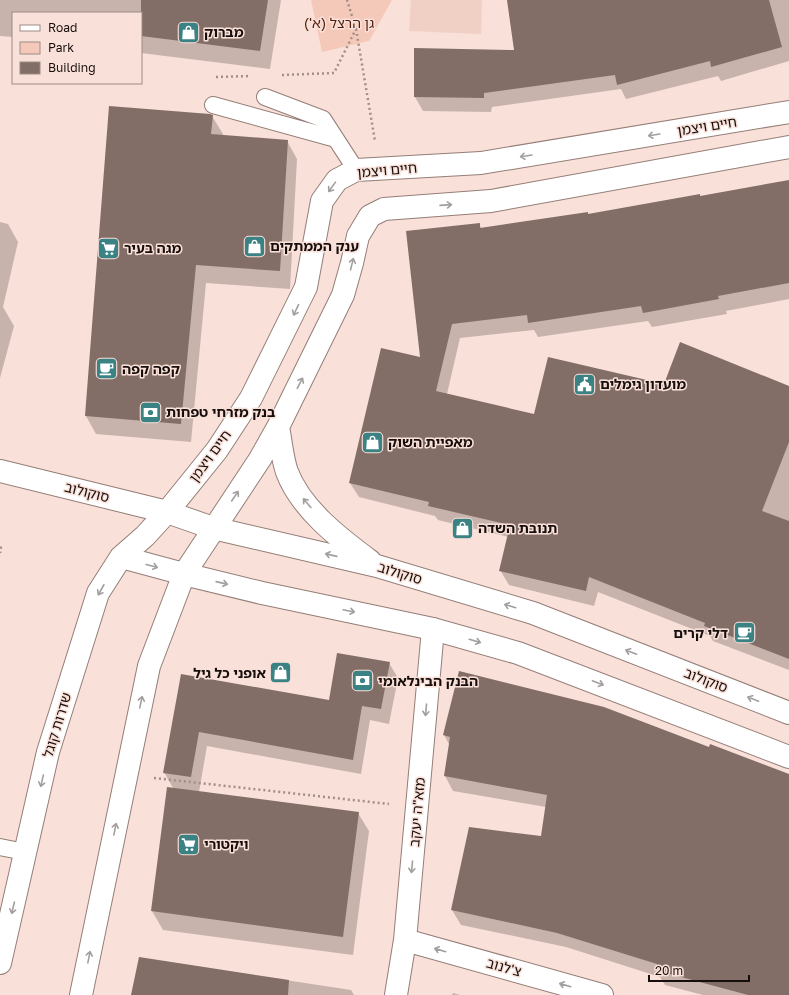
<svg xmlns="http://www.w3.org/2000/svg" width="789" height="995" font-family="'Golos Text','Noto Sans Hebrew',sans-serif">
  <rect width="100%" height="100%" fill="#f9e0d8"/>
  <path fill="#f0d0c5" d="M411,0H482L481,34L409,31Z"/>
  <path fill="#f5c9ba" d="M311,0H392L369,41L322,52Z"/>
  <path fill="#0003" d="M0,0H281L270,69L141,53V13H13V37L0,36Z
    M508,0H789V61L721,81L718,76L626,99L621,89L492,107L491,112L423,111L415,97L515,51Z
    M110,107L212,116L223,134L222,136L287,141L297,159L290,289L206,283L191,442L96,434L86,416Z
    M789,181V299L726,311L727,314L652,327L648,321L538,337L534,330L460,338L447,394L535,416L664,386L789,387V670L713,641L710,636L598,592L594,606L509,585L500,570L509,537L438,520L435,516L359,497L350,483L422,359L479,224L482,229L588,215L700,197Z
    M0,222L8,224L18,242L3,307L14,326L0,378Z
    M389,663L398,678L389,724L370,720L361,774L207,746L199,792L358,813L369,831L353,955L163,930L152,911L168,788H173L164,772L182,675L330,701Z
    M460,672L710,749L789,775V995H703L665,985L660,977L566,947L461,925L452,910L542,837L546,807L453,791L445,776L450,746L444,735Z
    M140,958L351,990L354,995H132Z
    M453,993L460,995H452Z"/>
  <path fill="#836e67" d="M141,0H268L260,51L141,36Z
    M507,0H769L782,47L711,67L710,61L617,85L615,75L484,93V98L414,97V48L514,50Z
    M109,106L210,114L213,115L211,134L288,140L280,271L196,265L181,424L85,416Z
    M789,180V283L718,296L719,299L643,313L641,306L528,323L527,315L452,324L436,391L534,414L548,357L664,384L680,342L789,386V442L762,511L789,521V659L704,626L705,623L589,577L586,591L499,571L510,525L428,506L429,502L349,483L381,348L420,357L406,231L480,223V228L588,212V214L700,194V196Z
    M337,653L390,662L381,709L362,706L353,760L199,732L191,777L163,773L181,674L329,700Z
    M459,671L604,707L709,747L710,744L789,774V995H748L655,970L657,964L557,933L451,910L469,827L541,836L547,795L444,776L450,737L443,735Z
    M167,787L359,812L343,937L151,911Z
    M139,957L289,980L288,995H131Z"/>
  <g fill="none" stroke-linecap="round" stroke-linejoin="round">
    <defs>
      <path id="service" d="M265,97L323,119L356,170
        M213,105L336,139
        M0,847L25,852"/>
      <path id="minor" d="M405,940L602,995
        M396,995L405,940L433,629"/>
      <path id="tertiary" d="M278,427C281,441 282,458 287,472C301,509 339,538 370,561
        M0,471L167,512L213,528L377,566L533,613L789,713
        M121,557L184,574L262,593L433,629L518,653L789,757
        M0,963L48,752L98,593L121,557L145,536L167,512L217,450L251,398L306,287L322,201L337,180L356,170L481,163L789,112
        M81,995L149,666L184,574L260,459L278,427L343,295L352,263L358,236L370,216L384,209L491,201L789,147"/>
    </defs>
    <use href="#service" stroke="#947e77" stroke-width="18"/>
    <use href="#minor" stroke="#947e77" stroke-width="24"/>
    <use href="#tertiary" stroke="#947e77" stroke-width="24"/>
    <path stroke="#a18f89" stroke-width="2.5" stroke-dasharray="2 3" stroke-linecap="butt" d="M356,29L375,141
      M282,75L334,73L356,29L347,0
      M216,77L251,76
      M0,547L1,548L0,553
      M154,778L389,804"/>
    <use href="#service" stroke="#fff" stroke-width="16"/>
    <use href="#minor" stroke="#fff" stroke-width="22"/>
    <use href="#tertiary" stroke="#fff" stroke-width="22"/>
  </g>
  <defs><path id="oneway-shaft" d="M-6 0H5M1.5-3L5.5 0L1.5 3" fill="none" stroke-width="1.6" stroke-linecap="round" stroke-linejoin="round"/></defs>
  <g stroke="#a29f9e">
    <use href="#oneway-shaft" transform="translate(654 135) rotate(171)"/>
    <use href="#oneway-shaft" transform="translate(526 156) rotate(171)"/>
    <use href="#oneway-shaft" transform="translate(332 187) rotate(126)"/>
    <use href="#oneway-shaft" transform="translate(446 205) rotate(-4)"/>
    <use href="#oneway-shaft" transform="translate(352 264) rotate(-76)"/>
    <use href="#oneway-shaft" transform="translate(296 310) rotate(115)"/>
    <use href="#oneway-shaft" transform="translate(300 383) rotate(-63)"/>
    <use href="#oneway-shaft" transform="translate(235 496) rotate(-56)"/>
    <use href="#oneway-shaft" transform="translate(307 503) rotate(-130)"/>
    <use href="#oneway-shaft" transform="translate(331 555) rotate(-167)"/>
    <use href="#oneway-shaft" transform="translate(152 566) rotate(15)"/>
    <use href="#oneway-shaft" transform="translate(222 583) rotate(13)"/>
    <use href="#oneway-shaft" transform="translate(101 590) rotate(119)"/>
    <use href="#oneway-shaft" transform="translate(510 606) rotate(-163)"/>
    <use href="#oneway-shaft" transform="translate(349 611) rotate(12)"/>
    <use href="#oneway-shaft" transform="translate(475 641) rotate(16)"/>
    <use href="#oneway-shaft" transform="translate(631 652) rotate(-159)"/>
    <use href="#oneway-shaft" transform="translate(598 683) rotate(21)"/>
    <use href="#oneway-shaft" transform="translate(753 699) rotate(-159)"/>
    <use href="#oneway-shaft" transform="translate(141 702) rotate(-78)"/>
    <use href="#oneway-shaft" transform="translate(426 710) rotate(95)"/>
    <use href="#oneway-shaft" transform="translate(42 781) rotate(103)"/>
    <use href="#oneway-shaft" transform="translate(115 829) rotate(-79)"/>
    <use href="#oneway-shaft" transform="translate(412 867) rotate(95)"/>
    <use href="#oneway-shaft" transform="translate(13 908) rotate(103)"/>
    <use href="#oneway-shaft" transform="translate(440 950) rotate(-164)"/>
    <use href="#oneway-shaft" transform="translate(89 957) rotate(-79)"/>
    <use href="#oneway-shaft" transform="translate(565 985) rotate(-164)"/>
  </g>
  <defs>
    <symbol id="shop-square" viewBox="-11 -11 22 22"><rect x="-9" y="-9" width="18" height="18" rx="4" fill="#3a8284" stroke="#f9e0d8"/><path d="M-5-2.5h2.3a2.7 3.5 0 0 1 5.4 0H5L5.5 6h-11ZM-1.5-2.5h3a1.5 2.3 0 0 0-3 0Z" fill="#fff"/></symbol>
    <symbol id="supermarket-square" viewBox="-11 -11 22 22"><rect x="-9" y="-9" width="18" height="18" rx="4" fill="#3a8284" stroke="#f9e0d8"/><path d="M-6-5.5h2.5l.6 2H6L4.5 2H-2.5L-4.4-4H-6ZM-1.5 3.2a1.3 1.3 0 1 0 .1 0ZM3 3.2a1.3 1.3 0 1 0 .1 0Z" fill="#fff"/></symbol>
    <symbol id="cafe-square" viewBox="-11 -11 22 22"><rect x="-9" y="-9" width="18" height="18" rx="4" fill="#3a8284" stroke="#f9e0d8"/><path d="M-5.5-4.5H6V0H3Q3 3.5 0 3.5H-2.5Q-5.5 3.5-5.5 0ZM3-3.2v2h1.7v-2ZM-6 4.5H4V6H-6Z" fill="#fff"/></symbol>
    <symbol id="civic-square" viewBox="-11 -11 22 22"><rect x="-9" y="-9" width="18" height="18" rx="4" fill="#3a8284" stroke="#f9e0d8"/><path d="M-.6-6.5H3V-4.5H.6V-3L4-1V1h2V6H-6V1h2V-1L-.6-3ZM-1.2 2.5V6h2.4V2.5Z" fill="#fff"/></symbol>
    <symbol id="bank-square" viewBox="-11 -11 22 22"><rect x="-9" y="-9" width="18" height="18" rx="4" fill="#3a8284" stroke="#f9e0d8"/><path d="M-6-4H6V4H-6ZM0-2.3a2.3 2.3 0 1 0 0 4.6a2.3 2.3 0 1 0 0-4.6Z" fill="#fff"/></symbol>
  </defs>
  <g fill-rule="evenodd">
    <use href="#shop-square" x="176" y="20" width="25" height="25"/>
    <use href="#shop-square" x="242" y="234" width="25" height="25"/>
    <use href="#supermarket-square" x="96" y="236" width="25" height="25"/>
    <use href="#cafe-square" x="94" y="356" width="25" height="25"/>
    <use href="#civic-square" x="572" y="372" width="25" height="25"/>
    <use href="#bank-square" x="138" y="400" width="25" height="25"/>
    <use href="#shop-square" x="360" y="430" width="25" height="25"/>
    <use href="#shop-square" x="450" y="516" width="25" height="25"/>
    <use href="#cafe-square" x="732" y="620" width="25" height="25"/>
    <use href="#shop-square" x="268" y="660" width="25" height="25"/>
    <use href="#bank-square" x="350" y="668" width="25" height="25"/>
    <use href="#supermarket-square" x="176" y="832" width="25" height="25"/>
  </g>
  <g text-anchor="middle" stroke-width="3" stroke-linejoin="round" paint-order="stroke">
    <g font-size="14" fill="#511f0e" stroke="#f9e0d8">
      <text x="339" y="28">גן הרצל (א')</text>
    </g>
    <g font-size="14" font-weight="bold" fill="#160e0c" stroke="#f9e0d8" text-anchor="start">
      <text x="204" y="37">מברוק</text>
      <text x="270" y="251">ענק הממתקים</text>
      <text x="124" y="253">מגה בעיר</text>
      <text x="122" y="374">קפה קפה</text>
      <text x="600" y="389">מועדון גימלים</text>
      <text x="166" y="417">בנק מזרחי טפחות</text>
      <text x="388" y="447">מאפיית השוק</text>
      <text x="478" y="533">תנובת השדה</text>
      <text x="728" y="638" text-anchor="end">דלי קרים</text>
      <text x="266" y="678" text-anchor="end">אופני כל גיל</text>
      <text x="378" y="686">הבנק הבינלאומי</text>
      <text x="204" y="849">ויקטורי</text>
    </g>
    <g font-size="14" fill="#160e0c" stroke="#f9e0d8">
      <text transform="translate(707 126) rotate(-9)" y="5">חיים ויצמן</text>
      <text transform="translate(387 170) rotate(-5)" y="5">חיים ויצמן</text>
      <text transform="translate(210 456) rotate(-54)" y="5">חיים ויצמן</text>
      <text transform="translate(87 492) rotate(14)" y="5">סוקולוב</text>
      <text transform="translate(400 573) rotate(17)" y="5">סוקולוב</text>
      <text transform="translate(706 680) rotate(21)" y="5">סוקולוב</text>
      <text transform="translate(57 725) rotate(-73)" y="5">שדרות קוגל</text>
      <text transform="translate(417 812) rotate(-85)" y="5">מזא"ה יעקב</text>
      <text transform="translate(504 967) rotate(16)" y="5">צ'לנוב</text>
    </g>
  </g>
  <rect x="12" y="12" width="130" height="72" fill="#f9e0d8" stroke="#9e8c86"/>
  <rect x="20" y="25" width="20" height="6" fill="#ffffff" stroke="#9e8c86"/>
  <text x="48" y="32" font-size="12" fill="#160e0c">Road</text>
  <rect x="20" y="42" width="20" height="12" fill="#f5c9ba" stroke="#9e8c86"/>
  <text x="48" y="52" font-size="12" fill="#160e0c">Park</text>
  <rect x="20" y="62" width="20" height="12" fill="#836e67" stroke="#9e8c86"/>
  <text x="48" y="72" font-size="12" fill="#160e0c">Building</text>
  <path d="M649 975v6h100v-6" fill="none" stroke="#160e0c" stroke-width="2"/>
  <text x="655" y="975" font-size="12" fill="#160e0c" stroke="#f9e0d8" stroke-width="3" paint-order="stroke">20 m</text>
</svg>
